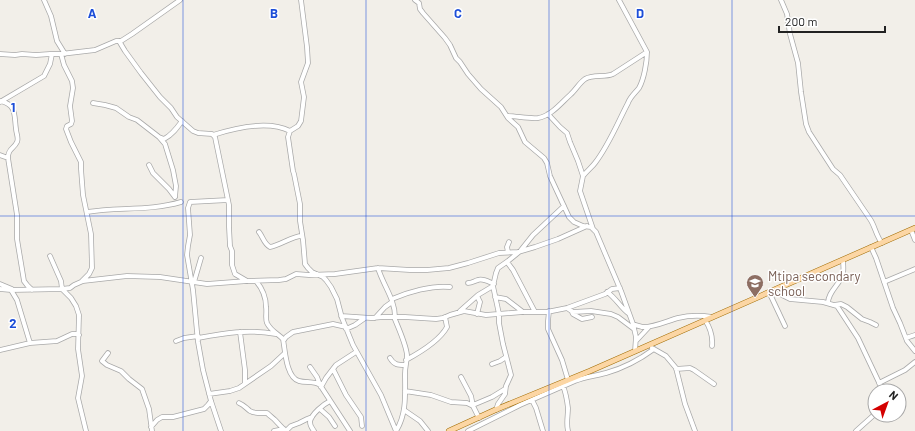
<svg xmlns="http://www.w3.org/2000/svg" width="915" height="431" font-family="Barlow,sans-serif">
  <rect width="100%" height="100%" fill="#f2efe9"/>
  <g fill="none" stroke-linecap="round" stroke-linejoin="round">
    <defs>
      <path id="minor" d="M44,0L51,16L57,41L65,54
        M301,0L307,47L308,63L301,82L304,97L301,121L298,126L290,131L288,137L293,171L294,174L300,204V221L303,240L305,264L308,268L312,272L323,277L326,280L331,287L337,299L342,318L353,345L381,395L396,431
        M415,0L419,3L420,9L423,13L445,38L450,45L456,58L460,62L468,74L481,89L501,107L508,118L518,127L525,142L544,158L547,163L550,176L556,189L569,217L574,222L583,226L591,227L596,232L621,291L633,324L636,337L635,351
        M781,0L787,14L790,34L798,63L801,92L806,124L809,132L833,169L840,175L870,219C875,226 876,236 882,243
        M119,41L125,51L141,73L160,97L171,108L177,117L193,131L198,133L212,134L215,137L229,205V227L230,246L232,251V265L235,274L247,281
        M0,54L15,55L22,54L36,55L50,54H61L95,50L116,41H121L132,34L180,0
        M61,54L64,65L72,81L73,88L70,106L72,121L71,124L67,126L66,129L71,142L81,162V169L83,195L91,234L92,268L89,274L82,281
        M1,101C17,105 14,116 16,129C16,133 19,138 17,142C14,149 8,148 8,158L17,215V239L24,281L27,285L32,290
        M0,102L44,76L50,64L52,54
        M93,103L105,105L116,108L129,117L137,120L159,137L164,139C172,135 177,128 182,121
        M548,114L560,127L567,133L570,142L578,161L583,176L580,191L593,229
        M507,116C516,116 529,119 538,118C551,116 561,103 570,95C576,90 579,83 585,79C594,74 604,78 613,74L647,52
        M213,135C235,128 268,120 290,131
        M159,137L165,144L173,170L176,186L175,197
        M0,155L8,158
        M149,165L153,173L169,189L175,197
        M583,176C587,171 592,167 595,163C609,145 618,122 628,103C630,97 635,93 639,88C644,79 647,62 647,52L619,0
        M87,212C118,207 150,211 181,202
        M911,230L915,240
        M259,232C263,237 264,244 270,247C281,245 292,236 302,236
        M871,247L876,258L893,308L900,323L907,341L915,351
        M521,250L533,235L564,206
        M508,252L507,247L509,242
        M50,256L61,281L62,289L70,288L74,285L83,281L127,276L160,277L207,284L247,281L279,280L286,279L296,274L309,275L335,274L378,268L410,270H427L449,268L468,263L499,253L518,252L535,247L558,239L587,226
        M507,262L513,270L535,312
        M378,268C383,285 395,299 395,317
        M256,281C262,288 266,298 266,307C267,313 265,318 267,323C270,330 278,334 283,339C285,349 286,378 299,381C306,383 314,381 320,385L350,431
        M194,282L201,258
        M884,282L915,269
        M468,283C472,283 474,281 478,280C483,278 489,282 494,284
        M0,284L12,289
        M781,287L780,290L782,295L790,299L823,302L837,306L858,338L883,391
        M0,289L11,290L62,289L71,298L76,306L79,315L78,349L82,376L78,398L86,431
        M11,290L17,300L30,343
        M607,292C616,298 620,307 628,313
        M769,292L785,326
        M477,296L480,302L477,314
        M495,297L506,299L523,312
        M392,299C408,292 432,285 450,287
        M828,303C828,291 841,284 843,273C844,269 843,264 843,260
        M834,305L841,304L847,307L862,319L870,322L876,325
        M567,308L573,312L591,311L611,314L618,317L634,329
        M460,311L478,295L493,286
        M549,311L548,321V329L562,360L568,380
        M572,312L573,314L582,319L592,317
        M499,314L493,286L496,273L498,268L508,261L519,252
        M341,316L371,318L383,317H405L436,319L443,318L450,315L464,311L486,315L523,312H547L567,308L605,294L612,289L620,288
        M394,317C398,327 406,344 407,355C407,361 405,367 405,374C405,393 407,414 396,431
        M375,318L385,307L392,302
        M705,320C711,329 713,336 712,346
        M633,324C635,325 639,326 642,327C653,328 667,321 678,318C690,315 700,315 712,317
        M346,329L355,325L365,318
        M240,332L245,370V383
        M198,338C225,333 248,329 276,334
        M906,338L915,335
        M284,340L286,337L293,332L333,324L346,327
        M176,341L184,338L198,336
        M636,341L649,327
        M652,348L666,356L676,368L685,404L695,431
        M0,350L30,343L57,341L72,334H77L79,335
        M108,353L102,361L107,365L121,371L129,379L142,389L149,409L152,431
        M390,358C394,365 398,365 405,365
        M406,360C419,353 440,340 447,327L445,317
        M492,364L500,361L506,357
        M310,367L317,377L320,385
        M333,369L346,395L361,417L362,426
        M676,369L690,368L694,370L714,384
        M461,377L471,396L473,406
        M879,383L905,370L915,362
        M563,386C566,393 567,400 568,408C568,416 566,423 568,431
        M321,387L326,378L336,365L356,352
        M405,391L431,395L451,402L467,403L473,406L479,418
        M209,394L230,391L239,388L271,366L285,353
        M532,400L536,408L543,431
        M239,403C244,405 246,408 250,411C255,414 261,413 267,413C270,416 273,418 275,420C279,424 282,428 286,431
        M473,405L492,397L505,389
        M320,409L329,417L335,426
        M404,410L420,421L428,431
        M496,410L498,404L505,394L506,386L511,375L503,344L499,323V314
        M151,427L157,420L162,417H173L204,409L208,405L211,401
        M221,431L211,401L203,370L198,342L193,290L187,255L188,246L190,235L188,208L190,202L228,200
        M274,431L284,429
        M286,431L291,426L299,423L307,419L312,417
        M314,431C312,428 310,426 310,422C311,414 324,404 330,401
        M468,431L520,405L575,381C585,377 595,376 606,373C624,368 639,360 654,349
        M856,431L875,414"/>
      <path id="major" d="M449,431L495,410L590,371L915,228"/>
    </defs>
    <use href="#minor" stroke="#a9a9a9" stroke-width="5.5"/>
    <use href="#major" stroke="#a06b00" stroke-width="6"/>
    <use href="#minor" stroke="#fff" stroke-width="4"/>
    <use href="#major" stroke="#fcd6a4" stroke-width="5"/>
  </g>
  <path fill="none" stroke="#1d4ed8" stroke-width="1" stroke-opacity="0.55" d="M183,0V431M366,0V431M549,0V431M732,0V431M0,216H915"/>
  <defs>
    <symbol id="school-pin" viewBox="-11 -11 22 30"><path d="M0 17L-7.5 6A9.5 9.5 0 1 1 7.5 6Z" fill="#8d6e63" stroke="#fff"/><path d="M0-5L7-2L0 1L-7-2ZM-4 1L0 2.5L4 1V4Q0 6-4 4Z" fill="#fff"/></symbol>
  </defs>
  <g fill-rule="evenodd">
    <use href="#school-pin" x="745" y="273" width="20" height="27"/>
  </g>
  <g text-anchor="middle" stroke-width="3" stroke-linejoin="round" paint-order="stroke">
    <g font-size="13" fill="#785e54" stroke="#fff" text-anchor="start">
      <text x="768" y="281">Mtipa secondary<tspan x="768" dy="15">school</tspan></text>
    </g>
  </g>
  <g font-size="13" text-anchor="middle" font-weight="bold" fill="#1d4ed8" stroke="#fff" stroke-width="3" stroke-linejoin="round" paint-order="stroke">
    <text x="92" y="18">A</text>
    <text x="274" y="18">B</text>
    <text x="458" y="18">C</text>
    <text x="640" y="18">D</text>
    <text x="13" y="112">1</text>
    <text x="13" y="328">2</text>
  </g>
  <g transform="translate(887 403) rotate(41)"><circle r="19" fill="#ffffff" stroke="#a7a7a7"/>
  <path d="M0-3L7 15L0 10L-7 15Z" fill="#d40000"/>
  <text y="-6" font-size="11" font-weight="bold" text-anchor="middle" fill="#222222">N</text>
  </g>
  <path d="M779 26v6h106v-6" fill="none" stroke="#222222" stroke-width="2"/>
  <text x="785" y="26" font-size="12" fill="#222222" stroke="#ffffff" stroke-width="3" paint-order="stroke">200 m</text>
</svg>
